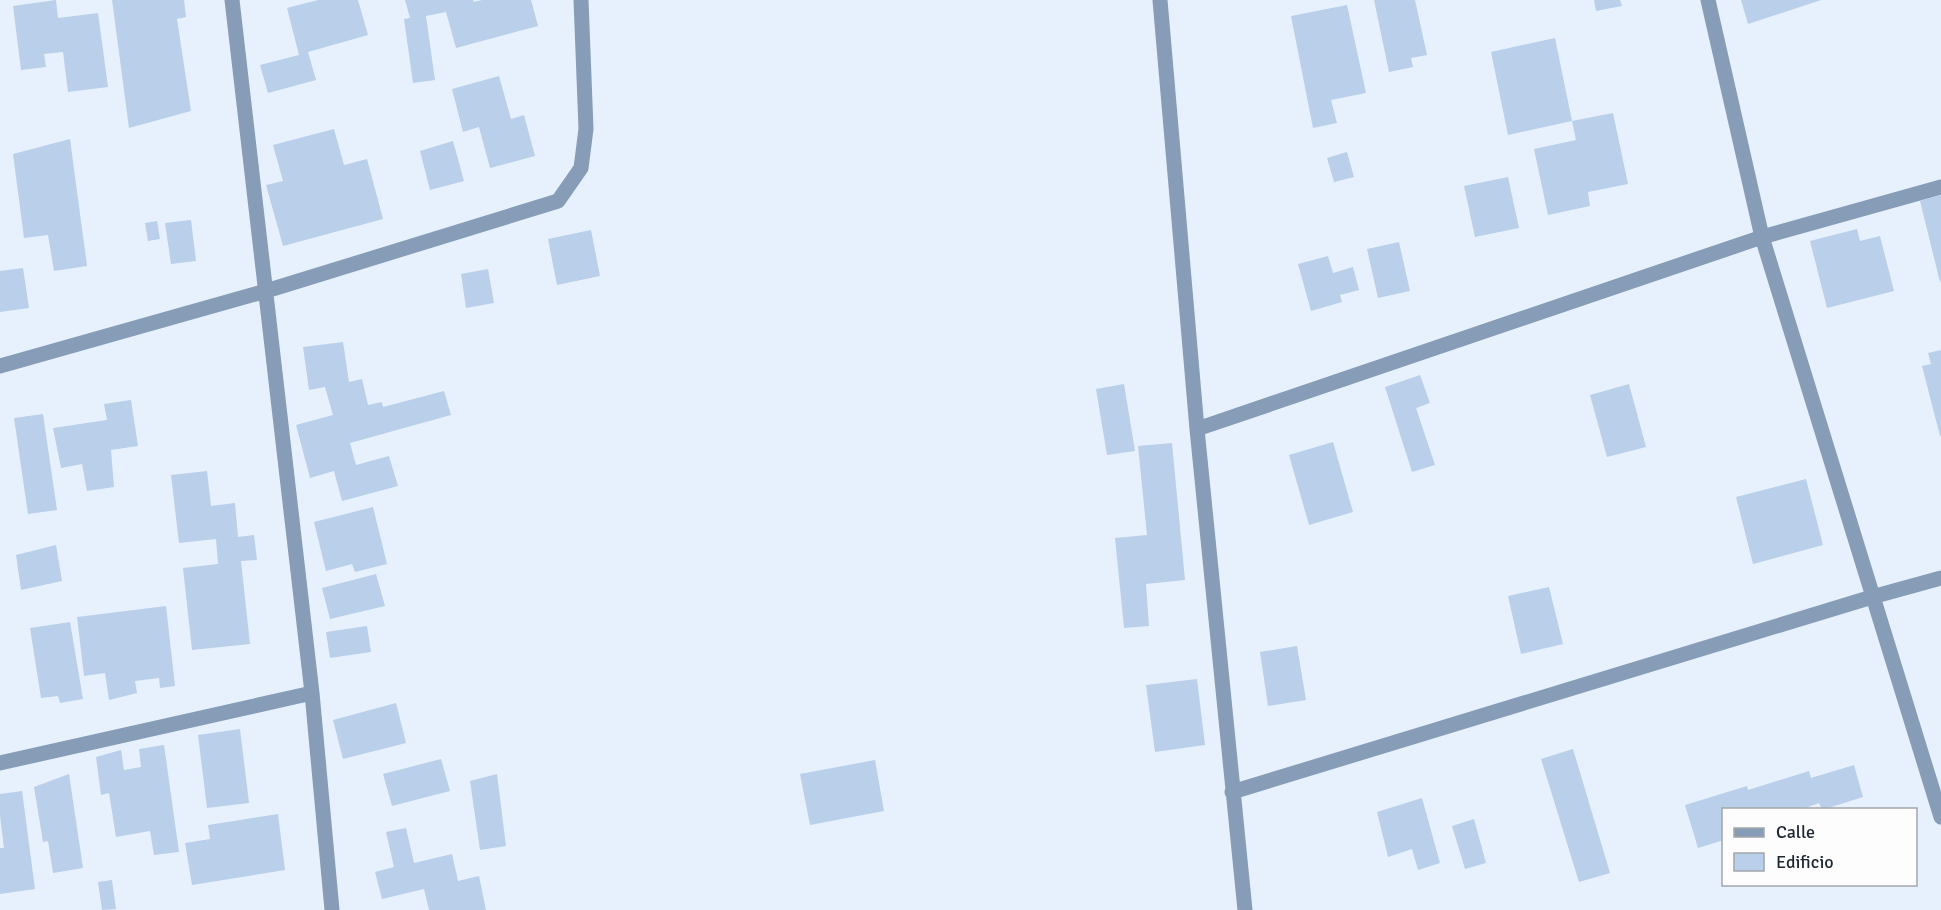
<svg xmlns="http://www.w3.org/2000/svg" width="1941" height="910" font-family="Signika,sans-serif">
  <rect width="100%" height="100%" fill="#e7f1fd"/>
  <path fill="#b9cfea" d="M56,0L58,18L98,13L108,87L68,92L63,52L44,54L46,67L21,70L13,6Z
    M112,0H184L186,17L177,19L191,111L129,128Z
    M318,0H358L368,35L308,52L316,80L268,93L260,65L299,55L287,8Z
    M405,0H473L474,2L482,0H531L538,26L456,48L446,12L426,16L435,80L413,83L404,19L410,18Z
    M1374,0H1415L1427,55L1411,58L1413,67L1389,72Z
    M1594,0H1620L1622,6L1596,11Z
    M1741,0H1821L1748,24Z
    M1347,5L1366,93L1331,100L1337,123L1313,128L1291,16Z
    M1555,38L1572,121L1508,135L1491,52Z
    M499,76L511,119L524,115L535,156L490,168L479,127L463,132L452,89Z
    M1613,113L1628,184L1588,192L1590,206L1548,215L1534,149L1576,140L1572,121Z
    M334,129L344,165L367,159L383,219L283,246L266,185L283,181L273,145Z
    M70,139L87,266L54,271L48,235L24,238L13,154Z
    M453,141L464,181L430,190L420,151Z
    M1347,152L1354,177L1334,182L1327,158Z
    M1508,177L1519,228L1475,237L1464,186Z
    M1941,195V281L1940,282L1920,201Z
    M191,220L196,261L171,264L165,223Z
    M157,221L160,239L148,241L145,223Z
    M1857,229L1860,241L1880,236L1894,291L1827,308L1810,241Z
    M591,230L600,276L557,285L548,239Z
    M1399,242L1410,291L1378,298L1367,249Z
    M1328,256L1333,273L1353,267L1359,290L1340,295L1342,302L1311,311L1298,264Z
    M23,268L29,308L0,312V271Z
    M488,269L494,303L466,308L461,274Z
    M343,342L349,382L362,379L368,405L382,402L383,407L444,391L451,415L350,443L356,465L389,456L398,486L342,501L334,471L310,478L296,425L333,415L325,387L309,390L303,347Z
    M1941,350V436H1940L1922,366L1931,364L1928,353Z
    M1420,375L1430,403L1416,408L1435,465L1412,472L1385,387Z
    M1124,384L1135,451L1107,455L1096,389Z
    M1629,384L1646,447L1607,457L1590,395Z
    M131,400L138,446L111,450L114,487L87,491L82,464L61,468L53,428L107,420L104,404Z
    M43,414L57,510L28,514L14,418Z
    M1333,442L1353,512L1309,525L1289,455Z
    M1172,443L1185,580L1146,584L1149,626L1124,628L1115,538L1147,535L1138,446Z
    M207,471L211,506L235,503L238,537L254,535L257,560L241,561L250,644L192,650L183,568L218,564L216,539L179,543L171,475Z
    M1806,479L1823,545L1753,564L1736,497Z
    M373,507L387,564L355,572L352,564L326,571L314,522Z
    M56,545L62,581L21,590L16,555Z
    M376,574L385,606L330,619L322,588Z
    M1549,587L1563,644L1521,654L1508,596Z
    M166,606L175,686L160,688L159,678L135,681L137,693L109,700L105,673L84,676L77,617Z
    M70,622L83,699L60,703L58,696L41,698L30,628Z
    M367,626L371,652L330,658L326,632Z
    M1297,646L1306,700L1268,706L1260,652Z
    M1197,679L1205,745L1155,752L1146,685Z
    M396,703L406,743L343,759L333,720Z
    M240,729L249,803L207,808L198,735Z
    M164,745L179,852L154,855L150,831L116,837L109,793L101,795L96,757L121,750L124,770L141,767L139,749Z
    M1573,749L1610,873L1579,882L1541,759Z
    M441,759L450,791L392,806L383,774Z
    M875,760L884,811L810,825L800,774Z
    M1854,765L1863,797L1822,810L1819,803L1800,810H1724V840L1698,848L1685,805L1747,786L1748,790L1809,771L1811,778Z
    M69,774L83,868L53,873L48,841L43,842L34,787Z
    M497,774L506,846L480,850L470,781Z
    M22,791L35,889L0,894V848H4L0,816V794Z
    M1422,798L1440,863L1418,870L1412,849L1388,857L1377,812Z
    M278,814L285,870L192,885L185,843L210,839L208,825Z
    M1474,819L1486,863L1465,869L1452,826Z
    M406,828L414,863L452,854L458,881L479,876L486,910H429L424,889L382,899L375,872L394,867L386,832Z
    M112,880L116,909L102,910L98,882Z"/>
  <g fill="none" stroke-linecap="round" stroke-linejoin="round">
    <path stroke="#869cb7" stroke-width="15" d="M232,0L312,693L332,910
      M1160,0L1197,429L1245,910
      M1708,0L1762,237L1941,817
      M0,366L266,291L558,201L581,168L586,129L581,0
      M1197,429L1762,237L1941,187
      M0,763L312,693
      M1232,792L1872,597L1941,578"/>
  </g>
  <rect x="1722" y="808" width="195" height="78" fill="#fdfdfd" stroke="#a3a7ab" stroke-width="1.5"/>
  <rect x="1734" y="828" width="30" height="9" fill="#869cb7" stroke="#a3a7ab" stroke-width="1.5"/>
  <text x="1776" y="838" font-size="18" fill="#1c2530">Calle</text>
  <rect x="1734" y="853" width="30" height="18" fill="#b9cfea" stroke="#a3a7ab" stroke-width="1.5"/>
  <text x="1776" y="868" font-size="18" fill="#1c2530">Edificio</text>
</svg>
